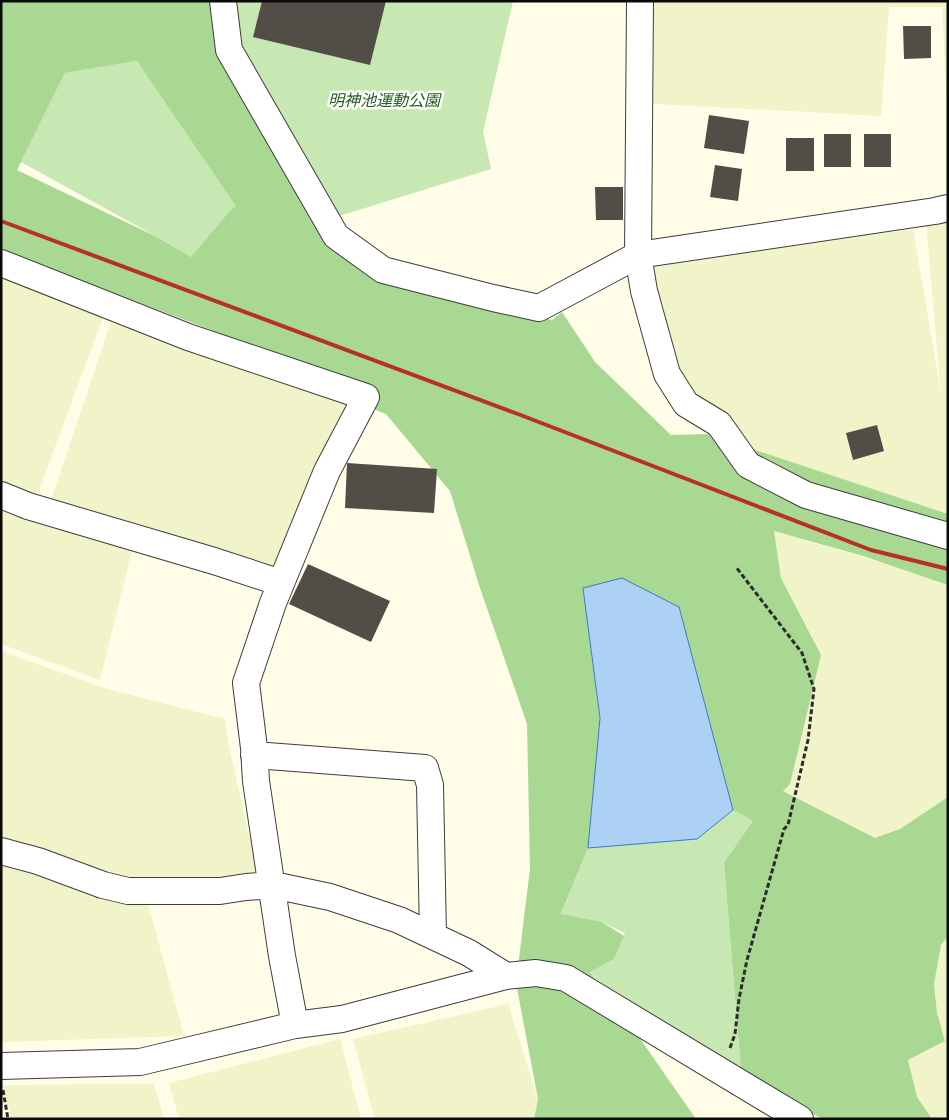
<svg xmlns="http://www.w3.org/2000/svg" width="949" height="1120" font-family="Literata,'Noto Sans JP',serif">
  <rect width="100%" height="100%" fill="#fffde7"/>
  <path fill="#f1f3c9" d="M640,1H948V126L942,7H889L881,116L639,103Z
    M948,215V524L748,465L667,374L638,255L913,230L941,393L926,222Z
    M1,269L104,315L36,498L1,488Z
    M113,316L366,397L281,583L50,503Z
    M1,499L132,550L100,680L1,644Z
    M774,531L903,569L948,585V797L900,829L875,839L775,786L821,655L781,578Z
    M1,651L107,689L225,719L228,743L259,877L142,882L184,1036L1,1042Z
    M948,936V1119H932L917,1097L908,1060L945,1041L937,1013L934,984L941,945Z
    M508,1004L538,1099L534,1119H375L353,1039Z
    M340,1039L361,1119H179L169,1083Z
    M154,1084L164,1119H11L3,1085Z"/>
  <path fill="#c7e7b3" d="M230,1H513L483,132L491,169L336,217L238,39Z
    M137,61L214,169L236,206L191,257L157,237L21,162L65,73Z
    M733,810L753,821L724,864L742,1083L628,1022L590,971L614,959L625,933L602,922L561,915L588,848L697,839Z"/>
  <path fill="#a8d892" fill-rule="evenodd" d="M1,1H211L324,231L501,310L552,320L562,312L595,362L671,435L707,434L948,514V585L863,556L774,531L781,578L821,655L790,784L783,791L875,838L900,829L948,797V936L941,945L934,984L937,1013L945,1041L908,1060L917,1097L932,1119H824L742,1083L724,863L753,821L733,810L679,607L583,588L600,721L588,848L561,914L602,922L624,936L614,959L590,972L636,1033L696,1119H534L538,1099L516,983L530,869L527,724L480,588L450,491L386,414L321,388L280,356L1,250ZM137,61L236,206L230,211L191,257L157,237L17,170L65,73Z"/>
  <path fill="#add0f5" stroke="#357bcb" d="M622,578L679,607L733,810L697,839L588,848L600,718L583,588Z"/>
  <path fill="#524d47" d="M262,1H386L370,65L253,37Z
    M903,26H931V58L904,59Z
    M709,115L749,121L744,154L704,148Z
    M824,134H851V167H824Z
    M864,134H891V167H864Z
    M786,138H814V171H786Z
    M715,165L742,169L738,201L710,197Z
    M595,187H623V220H596Z
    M877,425L884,451L853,460L846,433Z
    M347,463L437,469L434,513L345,508Z
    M308,564L390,601L371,642L289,604Z"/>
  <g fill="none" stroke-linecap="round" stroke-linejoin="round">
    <defs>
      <path id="minor" d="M223,1L229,50L336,236L383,270L493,298L539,308L638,255L935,211L948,208
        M640,1L638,255L644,291L667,374L686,404L719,424L748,465L806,495L948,536
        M1,263L188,337L366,397L327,471L273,603L246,683L254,748L256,781L282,956L295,1025
        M1,495L28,506L214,561L281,583
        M254,755L425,768L430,785L433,936
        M1,851L38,861L103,885L128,891H220L246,887L273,885L330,897L399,920L469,953L506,976
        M1,1066L140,1062L295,1025L342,1019L506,976L536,973L566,978L800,1119"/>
    </defs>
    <use href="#minor" stroke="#3d3d3d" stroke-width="28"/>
    <path stroke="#2c2c2c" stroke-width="3" stroke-dasharray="5 2.5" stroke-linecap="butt" d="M730,1048L735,1034L739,999L747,960L784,829L788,825L808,740L814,689L802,653L736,567
      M3,1090L8,1119"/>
    <use href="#minor" stroke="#fff" stroke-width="26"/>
    <path stroke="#b73225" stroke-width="4" d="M1,221L518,414L871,550L948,569"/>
  </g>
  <g text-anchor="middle" stroke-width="5" stroke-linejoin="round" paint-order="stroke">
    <g font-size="16" font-style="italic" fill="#215f1c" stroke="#fff">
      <text x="384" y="106">明神池運動公園</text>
    </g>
  </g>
  <rect width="949" height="1120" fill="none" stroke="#0a0a0a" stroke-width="5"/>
</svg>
